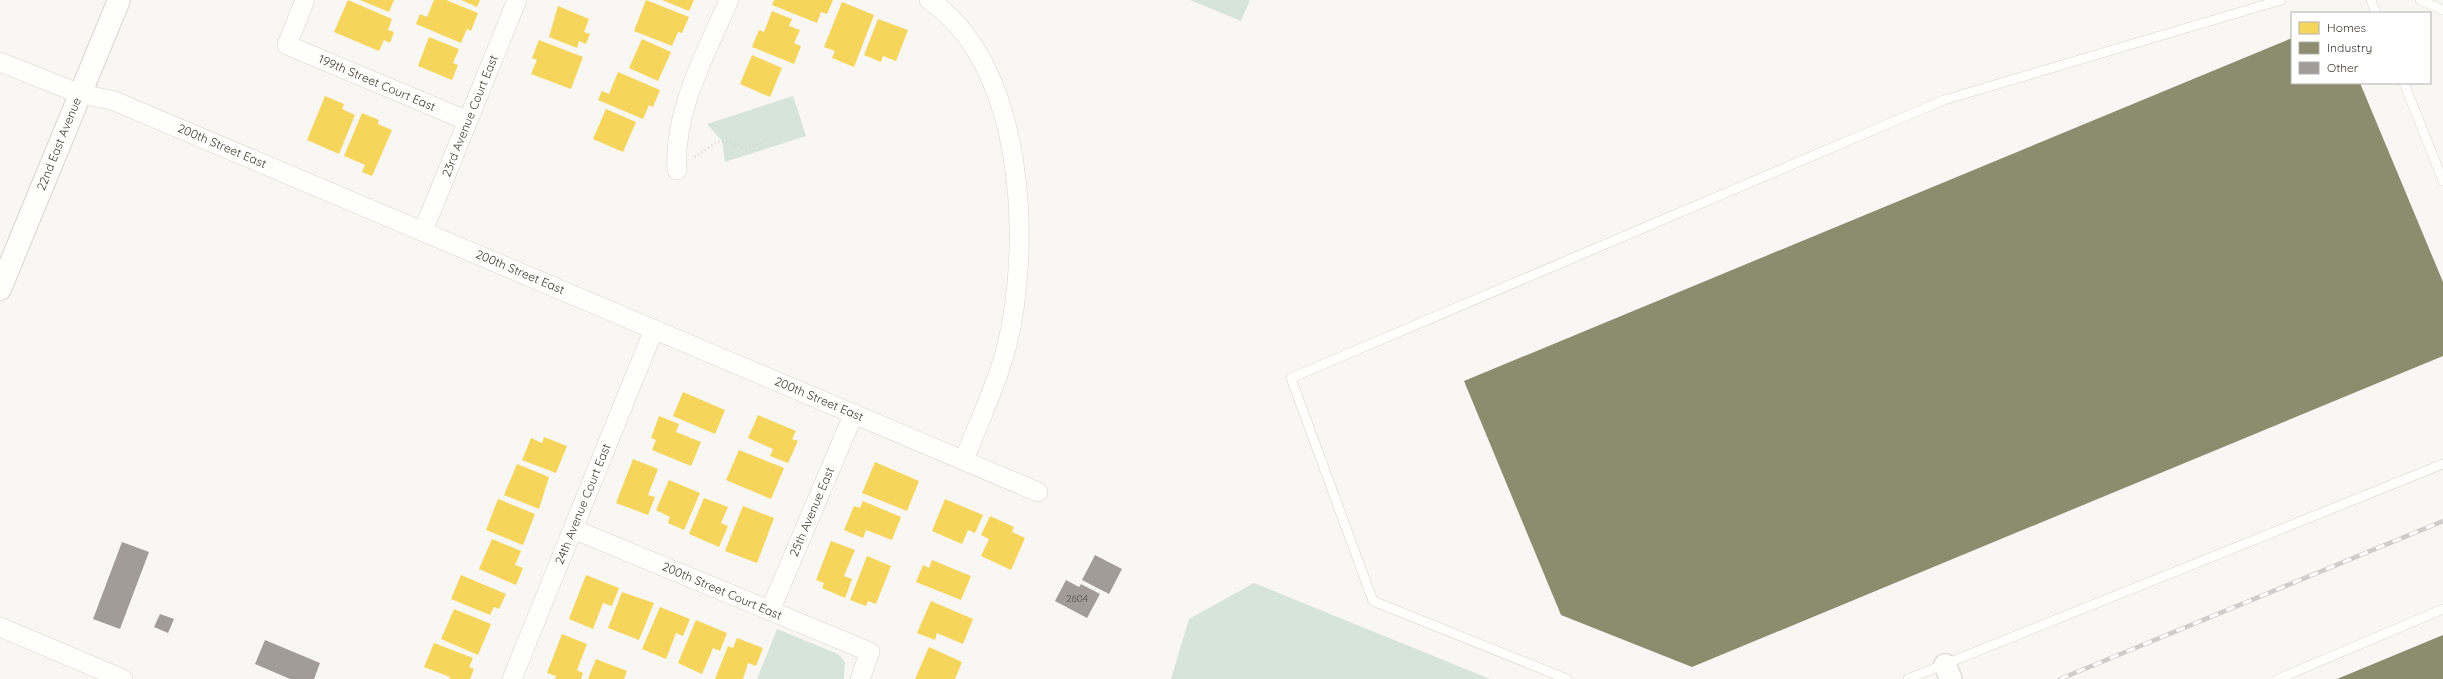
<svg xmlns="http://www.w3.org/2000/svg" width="2443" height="679" font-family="Quicksand,sans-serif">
  <rect width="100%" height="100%" fill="#f9f7f4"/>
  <path fill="#d7e4da" d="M1190,0H1250L1241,21Z
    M793,96L806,136L725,162L722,141L707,124Z
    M1254,583L1490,679H1171L1189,619Z
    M777,629L838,654L845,662L844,679H757Z"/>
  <path fill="#f6d55c" d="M348,0L392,19L388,30L394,32L390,43L384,40L379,51L334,32Z
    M360,0H394L389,12Z
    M434,0H446L478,13L471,31L467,29L461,43L416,24L420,14L427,17Z
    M461,0H480L477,7Z
    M646,0L689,17L682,33L678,32L672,46L634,31Z
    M662,0H694L689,11Z
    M774,0H833L827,14L821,12L817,23L772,5Z
    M842,2L874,15L854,67L832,58L835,51L824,47Z
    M558,6L589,19L584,32L590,34L586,44L579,41L577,48L549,37Z
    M772,11L792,19L789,26L800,30L794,43L801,46L794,64L752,47L759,30L764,32Z
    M878,19L908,30L896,61L883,56L881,62L864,55Z
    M429,37L459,49L453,63L458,65L452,80L418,66Z
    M642,39L671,52L658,81L629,68Z
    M539,40L583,57L571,89L531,74L537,60L532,58Z
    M752,55L782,68L770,97L740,84Z
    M618,72L660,90L653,107L649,105L643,119L598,100L602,91L609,94Z
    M325,96L344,104L342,109L355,115L339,154L307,140Z
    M606,109L636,122L623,152L593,139Z
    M362,113L379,120L378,124L392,130L372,176L362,172L365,165L344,156Z
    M683,392L725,410L715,434L673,416Z
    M758,415L796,431L792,439L798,441L788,463L770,456L773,449L748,438Z
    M659,416L679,424L676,432L701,442L691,466L652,450L656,440L651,438Z
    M544,437L567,446L556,473L522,460L531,438L542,443Z
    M739,450L784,468L771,499L726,480Z
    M633,459L658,469L648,495L655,497L648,515L616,503Z
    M875,462L919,481L907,511L862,493Z
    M517,464L549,477L539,509L504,495Z
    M669,480L700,493L684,530L668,523L670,517L656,510Z
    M704,498L728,507L721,523L728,526L719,547L689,534Z
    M498,499L535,514L523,545L486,530Z
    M945,499L983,515L975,533L968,530L962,544L932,531Z
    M863,501L901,517L892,540L866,530L863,538L844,530L854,506L860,508Z
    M743,506L774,518L757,563L725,551Z
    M990,516L1014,527L1012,532L1025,538L1011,570L981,556L989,539L981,535Z
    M492,539L521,551L515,565L523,568L516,585L479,569Z
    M831,541L855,550L844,576L852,579L845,598L822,588L824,583L816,580Z
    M867,556L891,566L876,604L868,601L866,606L850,600Z
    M932,560L971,576L961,600L916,582L923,565L929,568Z
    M461,575L506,594L499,609L494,607L490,615L451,599Z
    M586,575L619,588L612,606L603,603L593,629L569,619Z
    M622,592L654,603L639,640L608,628Z
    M931,601L973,619L963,644L937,633L935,640L917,633Z
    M660,607L690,619L683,636L676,633L666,659L642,649Z
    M454,609L491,624L478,655L441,639Z
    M696,620L727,633L720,651L713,648L702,674L678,663Z
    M562,634L587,644L577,670L583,673L581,679H555L556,676L547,673Z
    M737,638L763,648L756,666L748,663L743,679H715L728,646L733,648Z
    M434,643L473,658L469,667L474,669L470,679H449L450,677L424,667Z
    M929,647L962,662L955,679H915Z
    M596,659L627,671L624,679H588Z"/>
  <path fill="#8c8c6e" d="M2292,38V83H2360L2443,282V356L1692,667L1561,615L1464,381Z
    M2443,635V679H2337Z"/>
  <path fill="#a29c99" d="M122,542L149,552L120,629L93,619Z
    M1095,555L1122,569L1109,594L1082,580Z
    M1066,580L1079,587L1081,584L1100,594L1087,618L1055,601Z
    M160,614L174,619L168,633L154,627Z
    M265,640L320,663L314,679H290L255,664Z"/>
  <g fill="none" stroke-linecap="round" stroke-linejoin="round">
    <defs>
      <path id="lane" d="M2371,0L2376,13
        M2420,0L2443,10
        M2404,83L2443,181
        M1567,679L1373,601L1291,378L1944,100L2281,0
        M1908,679L2443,464
        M2278,679L2443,609"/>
      <path id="street" d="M305,0L287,45L468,121
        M929,0C1026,65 1032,248 1006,349C996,387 978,424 964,460
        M0,62L80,94L112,100L1038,492
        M677,170C673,112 706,53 729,0
        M423,231L517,0
        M573,529L870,652L860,679
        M770,611L854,413
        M0,627L123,679
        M512,679L654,329"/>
      <path id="secondary" d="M0,289L119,0
        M1945,665L1951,679"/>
    </defs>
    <use href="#lane" stroke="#d9d3cd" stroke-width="10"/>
    <use href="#street" stroke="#d9d3cd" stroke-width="20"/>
    <use href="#secondary" stroke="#d9d3cd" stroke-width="24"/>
    <path stroke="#d6d4d3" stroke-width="2.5" stroke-dasharray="1 3" stroke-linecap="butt" d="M695,157L717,142L724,141L744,148L767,141"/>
    <use href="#lane" stroke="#fefefd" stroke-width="9"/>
    <use href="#street" stroke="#fefefd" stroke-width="19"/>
    <use href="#secondary" stroke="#fefefd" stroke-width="22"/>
    <defs>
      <path id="rail" d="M2060,679L2443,521"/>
    </defs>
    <use href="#rail" stroke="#cecdcb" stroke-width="4.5"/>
    <use href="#rail" stroke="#fff" stroke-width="3" stroke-dasharray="9" stroke-linecap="butt"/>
  </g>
  <g text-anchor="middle" stroke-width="4" stroke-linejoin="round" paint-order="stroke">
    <g font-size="10" fill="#585047">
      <text x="1077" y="602">2604</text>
    </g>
    <g font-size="12" fill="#3f362c" stroke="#fff">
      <text transform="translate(377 83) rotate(23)" y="4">199th Street Court East</text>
      <text transform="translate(470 116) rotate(-68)" y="4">23rd Avenue Court East</text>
      <text transform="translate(59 144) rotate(-68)" y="4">22nd East Avenue</text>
      <text transform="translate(222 146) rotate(23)" y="4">200th Street East</text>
      <text transform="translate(520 272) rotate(23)" y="4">200th Street East</text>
      <text transform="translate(819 399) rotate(23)" y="4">200th Street East</text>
      <text transform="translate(583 504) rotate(-68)" y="4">24th Avenue Court East</text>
      <text transform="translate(812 512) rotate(-67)" y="4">25th Avenue East</text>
      <text transform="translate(722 591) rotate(23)" y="4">200th Street Court East</text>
    </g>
  </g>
  <rect x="2291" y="12" width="140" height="72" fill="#ffffff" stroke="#b2afab"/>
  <rect x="2299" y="22" width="20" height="12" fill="#f6d55c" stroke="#b2afab"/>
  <text x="2327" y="32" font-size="12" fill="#3f362c">Homes</text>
  <rect x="2299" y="42" width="20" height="12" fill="#8c8c6e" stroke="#b2afab"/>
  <text x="2327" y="52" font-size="12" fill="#3f362c">Industry</text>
  <rect x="2299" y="62" width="20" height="12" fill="#a29c99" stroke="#b2afab"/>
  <text x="2327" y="72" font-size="12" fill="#3f362c">Other</text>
</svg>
